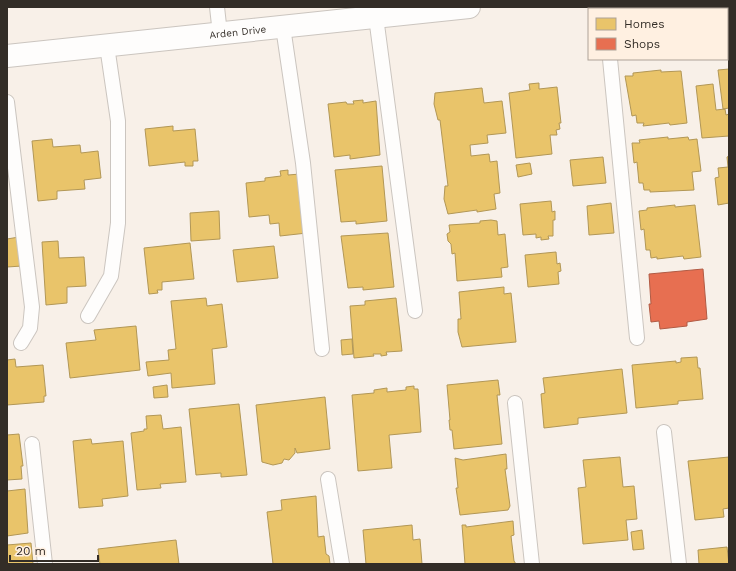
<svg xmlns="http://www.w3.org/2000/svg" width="736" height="571" font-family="'Work Sans',sans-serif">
  <rect width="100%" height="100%" fill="#f8f0e8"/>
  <path fill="#e9c46a" stroke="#b29756" d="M729,69V108L723,109L718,70Z
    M661,70V72L681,71L687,123L670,125L669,123L643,126L644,123H637L636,115L632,116L625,76H633V73Z
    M539,83V89L557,87L561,123H559L560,129L556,130L557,135H550L552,154L516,158L509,93L530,90L529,84Z
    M713,84L716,110L725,109L726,115L729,114V136L702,138L696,86Z
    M482,88L484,103L502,101L506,133L487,135L488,143L470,145L471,156L489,154L490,162L497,161L500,193L494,194L496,209L477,212V210L448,214L444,199L445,186H448L440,120H438L434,104L435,93Z
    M363,100V103L376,101L380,155L350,159V155L334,157L328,104L346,102L347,104H354L353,101Z
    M173,126V131L195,129L198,161H193V166H185V162L149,166L145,129Z
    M668,137V139L688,137L689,140L697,139L701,171L692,172L694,190L650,192V190H644L643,183H639L637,162L634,163L632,143H640L639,140Z
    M52,139L53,147L80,145L81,153L98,151L101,178L84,180L85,189L57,191V199L38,201L32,141Z
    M729,156V203L718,205L715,178L719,177L718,168L728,167L727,157Z
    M603,157L606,183L573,186L570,160Z
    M530,163L532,174L518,177L516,165Z
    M382,166L387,221L356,224V221L341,222L335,170Z
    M288,170V175L300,174L307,233L280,236L279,223L270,224L269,215L249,217L246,183L265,181V178L281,176L280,171Z
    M551,201L552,212L555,211V220H553V236H548L549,239L541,240V237L536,238V234L523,235L520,204Z
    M611,203L614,233L589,235L587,206Z
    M675,205V207L695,205L701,257L684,259L683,256L657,259V257L651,258L650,250H646L644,229L641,230L639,211L647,210V208Z
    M219,211L220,239L191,241L190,213Z
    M491,220L497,221L498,235L505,234L508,267L501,268L502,277L457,281L455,253L452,254L451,244L448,241L447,234L450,232L449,225L480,223V221Z
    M388,233L394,287L363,290V287L348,288L341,236Z
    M19,237L22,266L7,267V239Z
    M58,241L59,258L84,257L86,286L67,287V303L46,305L42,242Z
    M190,243L194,279L162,282V290H157L158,293L149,294L144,248Z
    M274,246L278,278L237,282L233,250Z
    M556,252L557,264L560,263L561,271L558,272L559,284L528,287L525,255Z
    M504,287V294L511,293L516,342L462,347L458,332V319H461L459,292Z
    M206,298L207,306L222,304L227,347L212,349L215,384L172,388L171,373L148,376L146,362L169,360L168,350L176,349L171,301Z
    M396,298L402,351L386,352L387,355L381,356V354H373L374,356L354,358L350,306L365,305V301Z
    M136,326L140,370L70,378L66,343L96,340L94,330Z
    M352,339L353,354L342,355L341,340Z
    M697,357L698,368H700L703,399L678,401V404L636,408L632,365L676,361V363L681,362V358Z
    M15,359L16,367L43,365L46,396H44V402L7,405V360Z
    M622,369L627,413L578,418V424L544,428L541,394L545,393L543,378Z
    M498,380L500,395H497L502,444L454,449L452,430H450L449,420H450L447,385Z
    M167,385L168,397L154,398L153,387Z
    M414,386V389H418L421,432L389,435L392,468L358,471L352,395L374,393V390L387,388V392L406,390V387Z
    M325,397L330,449L297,453L295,448V453L289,460L284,459L282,463L273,465L262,462L256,405Z
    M239,404L247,475L221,477V473L196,475L189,409Z
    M161,415L163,429L181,427L186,482L160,484L161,488L137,490L131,433L144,431V429H147L146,416Z
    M19,434L23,466H21L22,479L7,480V435Z
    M91,439L92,444L123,441L128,496L102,499L103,506L79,508L73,441Z
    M506,454L507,469H505L510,506L508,510L460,515L456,488H458L455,458L463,460Z
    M620,457L623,487L634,486L637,519L626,520L628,540L583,544L578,488L586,487L583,460Z
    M729,457V508L723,509L724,517L695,520L688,461Z
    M25,489L28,533L7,536V491Z
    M316,496L318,537L324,536L326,554L329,556L330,564H273L267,512L282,510L281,500Z
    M513,521L514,535L511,536L514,561L516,564H465L462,525H466V527Z
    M412,525L413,540L420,539L422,564H366L363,530Z
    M642,530L644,549L633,550L631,532Z
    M176,540L179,564H100L98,549Z
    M31,543L33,564H7V545Z
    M727,547L729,564H699L698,550Z"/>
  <path fill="#e76f51" stroke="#b15b44" d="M703,269L707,319L687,322V326L660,329L659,321L651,322L649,304H651L649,274Z"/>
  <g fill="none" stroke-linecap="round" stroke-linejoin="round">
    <defs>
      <path id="service" d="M217,7L220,34
        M604,7L605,9
        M376,17L415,311
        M283,27L303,163L322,349
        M610,59L637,338
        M7,102L32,307L30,328L21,343
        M88,316L111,276L118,223V121L107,46
        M515,403L532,564
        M664,432L679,564
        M32,444L45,564
        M328,479L342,564"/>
      <g id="tertiary">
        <path id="s1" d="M7,56L469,7"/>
      </g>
    </defs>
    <use href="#service" stroke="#cbc5bf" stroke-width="16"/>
    <use href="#tertiary" stroke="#cbc5bf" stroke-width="24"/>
    <use href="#service" stroke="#fefdfc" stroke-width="14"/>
    <use href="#tertiary" stroke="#fefdfc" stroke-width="22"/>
  </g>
  <g text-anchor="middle" stroke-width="4" stroke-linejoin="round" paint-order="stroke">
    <g font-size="10" fill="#332d27" stroke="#fff0e1">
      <text dy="4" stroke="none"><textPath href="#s1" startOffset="232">Arden Drive</textPath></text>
    </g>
  </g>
  <rect width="736" height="571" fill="none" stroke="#332d27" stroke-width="16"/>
  <rect x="588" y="8" width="140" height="52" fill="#fff0e1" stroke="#ada297"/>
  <rect x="596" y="18" width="20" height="12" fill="#e9c46a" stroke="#ada297"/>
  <text x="624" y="28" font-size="12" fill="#332d27">Homes</text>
  <rect x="596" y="38" width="20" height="12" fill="#e76f51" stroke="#ada297"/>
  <text x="624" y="48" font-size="12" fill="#332d27">Shops</text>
  <path d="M10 555v6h88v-6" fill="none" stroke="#332d27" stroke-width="2"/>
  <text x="16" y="555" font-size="12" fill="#332d27" stroke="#fff0e1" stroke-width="3" paint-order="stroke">20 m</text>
</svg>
